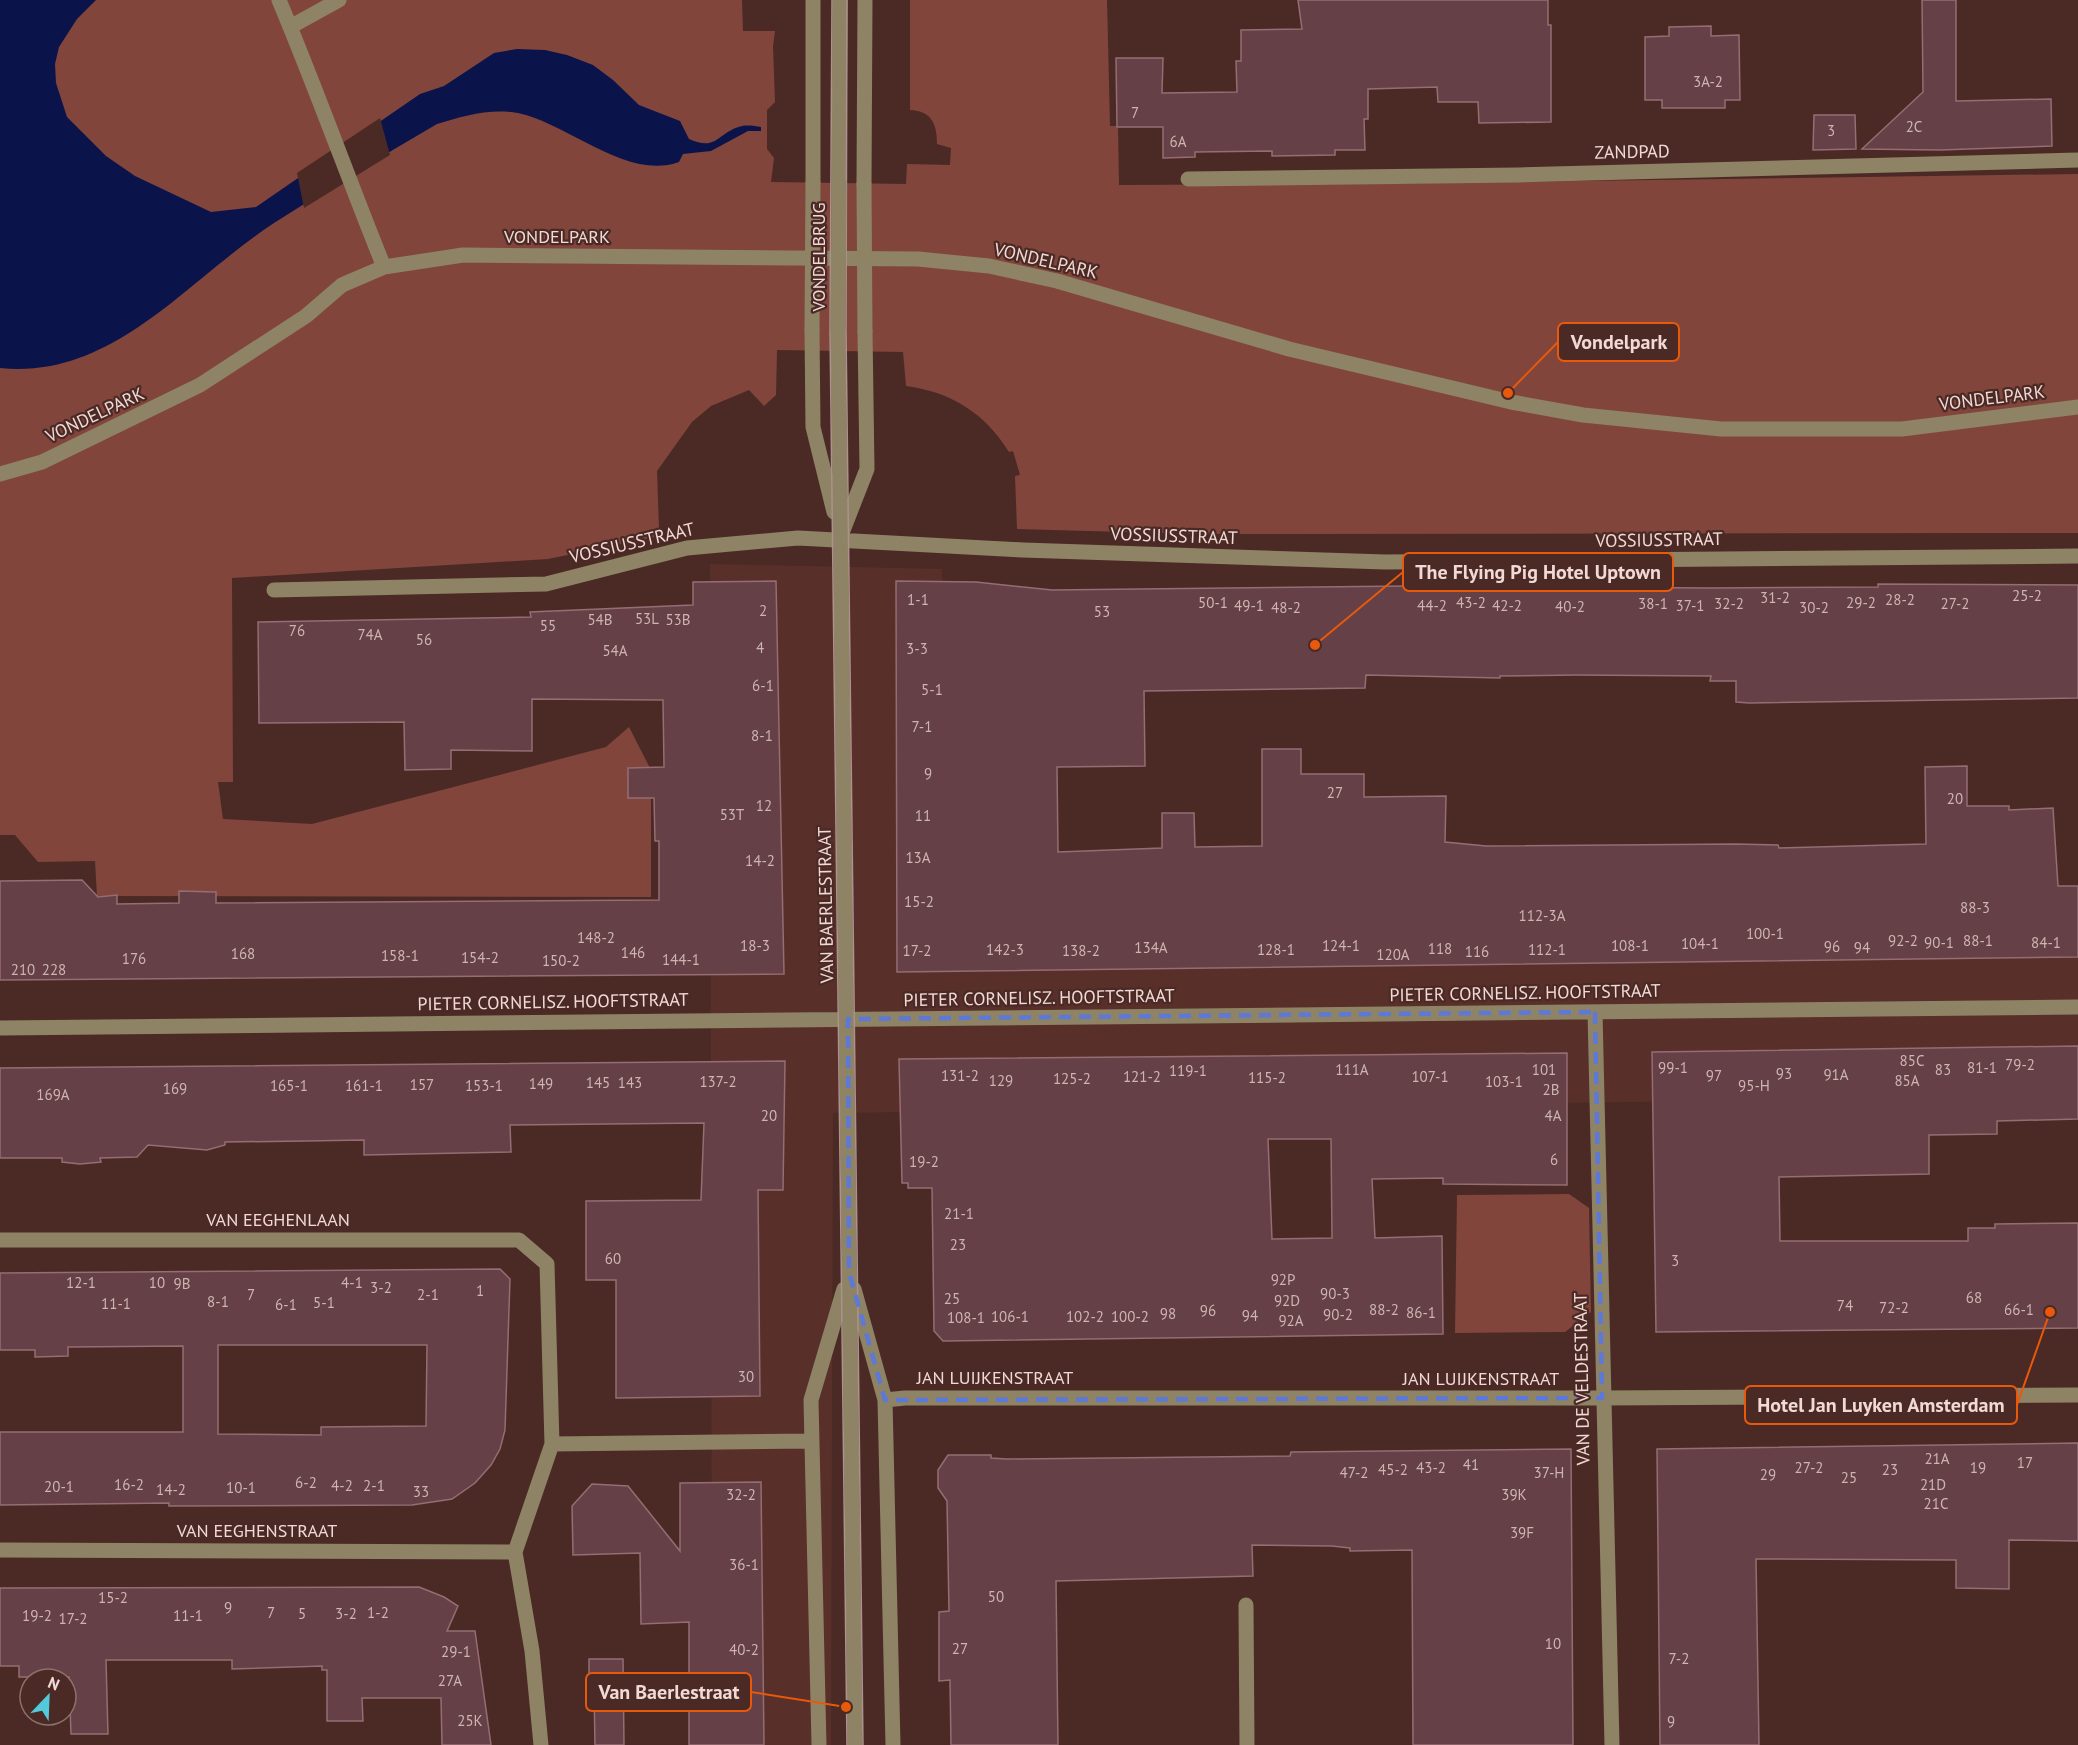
<svg xmlns="http://www.w3.org/2000/svg" width="2078" height="1745" font-family="'PT Sans',sans-serif">
  <rect width="100%" height="100%" fill="#4b2a25"/>
  <path fill="#582f29" d="M710,564L942,569L943,947L2078,928V1096L833,1113L831,1745H712Z"/>
  <path fill="#82453c" d="M0,0H742L743,31H775L773,46L775,102L767,110V149L774,158L771,182L906,184L907,164L950,165L951,148L937,144C937,124 932,111 910,110V0H1107L1110,126H1118L1119,185L1361,184L2078,174V533L1198,534L1017,529L1015,476L1020,475L1013,451L1009,452C985,413 951,392 906,386L903,352L777,350L776,395L764,406L749,390L711,406L692,422L657,471L659,529L656,537L548,559L232,578L233,782H218L223,819L312,824L606,747L629,727L651,770V897L97,896L95,861L38,862L15,835H0Z
    M1569,1194L1589,1208L1591,1312L1565,1332L1455,1333L1457,1195Z"/>
  <path fill="#0b144a" d="M0,0H96L77,19L59,47L55,64L56,83L67,117L106,156L135,176L211,212L256,207L420,94L444,86L494,53L517,49L545,50L567,55L593,65L613,80L639,105L680,121L689,139C718,152 717,132 742,126C747,125 756,126 761,127V131H748L711,151L683,154L679,162C627,181 567,123 518,113C490,108 463,116 437,124C382,156 327,189 274,223C188,279 113,380 0,368Z"/>
  <path fill="#4b2a25" d="M380,118L390,155L304,208L297,173Z"/>
  <path fill="#654046" stroke="#956d73" stroke-width="1.5" fill-rule="evenodd" d="M1298,0H1548V25H1551V122L1479,123L1478,102H1438L1437,87L1368,89V119H1364L1365,150H1335V155L1272,156V151L1195,152V157L1163,158V127H1117L1116,58H1163L1162,93L1237,92L1236,61H1241V30L1302,29Z
    M1922,0H1956V101L2051,99L2052,146L1940,150L1862,149L1923,92Z
    M1711,26V36L1739,35L1740,100H1725V108H1662V100H1645V37L1669,36V27Z
    M1814,115H1855L1856,149L1813,150Z
    M776,581L784,974L0,980V881L82,880L98,897L117,895V904L179,903V891L216,892V903L659,900V841H655L654,798H628V768L664,767L663,700L532,699V751L451,750V769L405,770L404,722L259,723L258,622L531,617L530,612L693,605V582Z
    M896,581L976,582L1052,590L1406,586L1712,588L1878,587V584L2078,585V698L1749,703L1736,702V681H1710L1711,676L1576,675L1500,676V678L1366,675L1365,688L1144,691L1145,766L1057,767L1058,852L1162,848V813H1194L1195,847L1262,846V749H1301V774H1364V797L1446,796L1445,842L1486,846L1736,844L1778,845L1779,848L1926,844L1925,767L1967,766V806H2009V810L2053,808L2058,886H2078V957L897,972Z
    M2078,1046V1119L1997,1121V1134L1929,1135V1174L1779,1177L1780,1241H1968V1228H1995V1224L2078,1223V1328L1656,1332L1652,1052Z
    M1567,1053V1185L1443,1184V1178L1372,1179L1375,1238L1442,1236L1443,1334L943,1341L934,1331L932,1188H908V1183H902L899,1059ZM1268,1139H1331L1332,1238L1272,1239Z
    M785,1061L783,1190H758L760,1396L616,1398V1280H586V1201L701,1200L704,1123L510,1125L511,1152L364,1155V1140L306,1141L225,1142V1145L207,1150L148,1145L137,1157L100,1158L101,1162L80,1164L62,1162V1158H0V1068Z
    M500,1269L510,1279L505,1430L500,1449L491,1465L475,1483L452,1499L412,1505L169,1506V1503L0,1505V1432H183V1346L68,1347V1356L35,1357V1350H0V1273ZM218,1345H427L426,1426L321,1427V1435L218,1434Z
    M2078,1443V1541L2009,1540V1589L1956,1588V1560L1756,1559L1759,1745H1660L1657,1449Z
    M1571,1449L1573,1745H1413L1412,1550L1350,1551V1548L1332,1546L1252,1545L1253,1576L1056,1581L1058,1745H951L950,1680L939,1681V1612L949,1611L947,1501L938,1488V1470L948,1455H991V1458L1006,1459L1290,1456L1291,1452Z
    M761,1482L764,1745H689V1622L641,1624L640,1553L573,1555L572,1506L592,1484L628,1486L680,1551V1483Z
    M419,1587L444,1597L458,1606L447,1631H475L491,1745H442L441,1698H362L363,1721H327V1670H322V1666L232,1669V1660H106L108,1734H71L69,1677H19V1666H0V1588Z
    M589,1659H623L624,1745H595L594,1689L589,1688Z"/>
  <g fill="none" stroke-linecap="round" stroke-linejoin="round">
    <path stroke="#8f8365" stroke-width="15" d="M279,0C316,88 348,178 384,267
      M813,0V183
      M290,27L339,0
      M1188,179L1519,175L2078,160
      M839,183L840,0
      M864,184L865,0
      M812,330L813,427L834,512
      M838,330L855,1745
      M0,474L42,462L200,385L306,316L342,285L384,267L463,255L918,259L989,266L1057,281L1289,349L1511,402L1583,415L1721,429H1902L2078,407
      M842,533L867,469L865,331
      M274,590L546,584L687,548L798,538L1023,550L1385,562L2078,556
      M1595,1012L1612,1745
      M0,1028L2078,1007
      M0,1240H519L547,1264L552,1444L515,1552L532,1651L541,1745
      M854,1289L885,1400L893,1745
      M885,1400L905,1398H1602L2078,1395
      M552,1444L812,1441
      M0,1550L515,1552
      M1246,1605L1247,1745
      M819,1745L811,1400L844,1289"/>
    <path stroke="#ac918d" stroke-width="1.5" d="M832,0L830,331L847,1745
      M847,0L846,330L863,1745"/>
    <path stroke="#8f8365" stroke-width="15" d="M864,184L865,331
      M812,330L813,183
      M838,330L839,183"/>
  </g>
  <path fill="none" stroke="#5d78d7" stroke-width="4.5" stroke-dasharray="12 8" stroke-linejoin="round" d="M1595,1012L1602,1398L885,1400L849,1272L848,1019Z"/>
  <g text-anchor="middle" stroke-width="4.5" stroke-linejoin="round" paint-order="stroke">
    <g font-size="15" fill="#ceb4b2">
      <text x="1708" y="87">3A-2</text>
      <text x="1135" y="118">7</text>
      <text x="1914" y="132">2C</text>
      <text x="1831" y="136">3</text>
      <text x="1178" y="147">6A</text>
      <text x="2027" y="601">25-2</text>
      <text x="1775" y="603">31-2</text>
      <text x="918" y="605">1-1</text>
      <text x="1900" y="605">28-2</text>
      <text x="1213" y="608">50-1</text>
      <text x="1471" y="608">43-2</text>
      <text x="1861" y="608">29-2</text>
      <text x="1653" y="609">38-1</text>
      <text x="1729" y="609">32-2</text>
      <text x="1955" y="609">27-2</text>
      <text x="1249" y="611">49-1</text>
      <text x="1432" y="611">44-2</text>
      <text x="1507" y="611">42-2</text>
      <text x="1690" y="611">37-1</text>
      <text x="1570" y="612">40-2</text>
      <text x="1286" y="613">48-2</text>
      <text x="1814" y="613">30-2</text>
      <text x="763" y="616">2</text>
      <text x="1102" y="617">53</text>
      <text x="647" y="624">53L</text>
      <text x="600" y="625">54B</text>
      <text x="678" y="625">53B</text>
      <text x="548" y="631">55</text>
      <text x="297" y="636">76</text>
      <text x="370" y="640">74A</text>
      <text x="424" y="645">56</text>
      <text x="760" y="653">4</text>
      <text x="917" y="654">3-3</text>
      <text x="615" y="656">54A</text>
      <text x="763" y="691">6-1</text>
      <text x="932" y="695">5-1</text>
      <text x="922" y="732">7-1</text>
      <text x="762" y="741">8-1</text>
      <text x="928" y="779">9</text>
      <text x="1335" y="798">27</text>
      <text x="1955" y="804">20</text>
      <text x="764" y="811">12</text>
      <text x="732" y="820">53T</text>
      <text x="923" y="821">11</text>
      <text x="918" y="863">13A</text>
      <text x="760" y="866">14-2</text>
      <text x="919" y="907">15-2</text>
      <text x="1975" y="913">88-3</text>
      <text x="1542" y="921">112-3A</text>
      <text x="1765" y="939">100-1</text>
      <text x="596" y="943">148-2</text>
      <text x="1903" y="946">92-2</text>
      <text x="1978" y="946">88-1</text>
      <text x="1939" y="948">90-1</text>
      <text x="2046" y="948">84-1</text>
      <text x="1700" y="949">104-1</text>
      <text x="755" y="951">18-3</text>
      <text x="1341" y="951">124-1</text>
      <text x="1630" y="951">108-1</text>
      <text x="1832" y="952">96</text>
      <text x="1151" y="953">134A</text>
      <text x="1862" y="953">94</text>
      <text x="1440" y="954">118</text>
      <text x="1005" y="955">142-3</text>
      <text x="1276" y="955">128-1</text>
      <text x="1547" y="955">112-1</text>
      <text x="917" y="956">17-2</text>
      <text x="1081" y="956">138-2</text>
      <text x="1477" y="957">116</text>
      <text x="633" y="958">146</text>
      <text x="243" y="959">168</text>
      <text x="1393" y="960">120A</text>
      <text x="400" y="961">158-1</text>
      <text x="480" y="963">154-2</text>
      <text x="134" y="964">176</text>
      <text x="681" y="965">144-1</text>
      <text x="561" y="966">150-2</text>
      <text x="23" y="975">210</text>
      <text x="54" y="975">228</text>
      <text x="1912" y="1066">85C</text>
      <text x="2020" y="1070">79-2</text>
      <text x="1673" y="1073">99-1</text>
      <text x="1982" y="1073">81-1</text>
      <text x="1352" y="1075">111A</text>
      <text x="1544" y="1075">101</text>
      <text x="1943" y="1075">83</text>
      <text x="1188" y="1076">119-1</text>
      <text x="1784" y="1079">93</text>
      <text x="1836" y="1080">91A</text>
      <text x="960" y="1081">131-2</text>
      <text x="1714" y="1081">97</text>
      <text x="1142" y="1082">121-2</text>
      <text x="1430" y="1082">107-1</text>
      <text x="1267" y="1083">115-2</text>
      <text x="1072" y="1084">125-2</text>
      <text x="1001" y="1086">129</text>
      <text x="1907" y="1086">85A</text>
      <text x="718" y="1087">137-2</text>
      <text x="1504" y="1087">103-1</text>
      <text x="598" y="1088">145</text>
      <text x="630" y="1088">143</text>
      <text x="541" y="1089">149</text>
      <text x="422" y="1090">157</text>
      <text x="289" y="1091">165-1</text>
      <text x="364" y="1091">161-1</text>
      <text x="484" y="1091">153-1</text>
      <text x="1754" y="1091">95-H</text>
      <text x="175" y="1094">169</text>
      <text x="1551" y="1095">2B</text>
      <text x="53" y="1100">169A</text>
      <text x="769" y="1121">20</text>
      <text x="1553" y="1121">4A</text>
      <text x="1554" y="1165">6</text>
      <text x="924" y="1167">19-2</text>
      <text x="959" y="1219">21-1</text>
      <text x="958" y="1250">23</text>
      <text x="613" y="1264">60</text>
      <text x="1675" y="1266">3</text>
      <text x="1283" y="1285">92P</text>
      <text x="81" y="1288">12-1</text>
      <text x="157" y="1288">10</text>
      <text x="352" y="1288">4-1</text>
      <text x="182" y="1289">9B</text>
      <text x="381" y="1293">3-2</text>
      <text x="480" y="1296">1</text>
      <text x="1335" y="1299">90-3</text>
      <text x="251" y="1300">7</text>
      <text x="428" y="1300">2-1</text>
      <text x="1974" y="1303">68</text>
      <text x="952" y="1304">25</text>
      <text x="1287" y="1306">92D</text>
      <text x="218" y="1307">8-1</text>
      <text x="324" y="1308">5-1</text>
      <text x="116" y="1309">11-1</text>
      <text x="286" y="1310">6-1</text>
      <text x="1845" y="1311">74</text>
      <text x="1894" y="1313">72-2</text>
      <text x="1384" y="1315">88-2</text>
      <text x="2019" y="1315">66-1</text>
      <text x="1208" y="1316">96</text>
      <text x="1421" y="1318">86-1</text>
      <text x="1168" y="1319">98</text>
      <text x="1338" y="1320">90-2</text>
      <text x="1250" y="1321">94</text>
      <text x="1010" y="1322">106-1</text>
      <text x="1085" y="1322">102-2</text>
      <text x="1130" y="1322">100-2</text>
      <text x="966" y="1323">108-1</text>
      <text x="1291" y="1326">92A</text>
      <text x="746" y="1382">30</text>
      <text x="1937" y="1464">21A</text>
      <text x="2025" y="1468">17</text>
      <text x="1471" y="1470">41</text>
      <text x="1431" y="1473">43-2</text>
      <text x="1809" y="1473">27-2</text>
      <text x="1978" y="1473">19</text>
      <text x="1393" y="1475">45-2</text>
      <text x="1890" y="1475">23</text>
      <text x="1354" y="1478">47-2</text>
      <text x="1549" y="1478">37-H</text>
      <text x="1768" y="1480">29</text>
      <text x="1849" y="1483">25</text>
      <text x="306" y="1488">6-2</text>
      <text x="129" y="1490">16-2</text>
      <text x="1933" y="1490">21D</text>
      <text x="342" y="1491">4-2</text>
      <text x="374" y="1491">2-1</text>
      <text x="59" y="1492">20-1</text>
      <text x="241" y="1493">10-1</text>
      <text x="171" y="1495">14-2</text>
      <text x="421" y="1497">33</text>
      <text x="741" y="1500">32-2</text>
      <text x="1514" y="1500">39K</text>
      <text x="1936" y="1509">21C</text>
      <text x="1522" y="1538">39F</text>
      <text x="744" y="1570">36-1</text>
      <text x="996" y="1602">50</text>
      <text x="113" y="1603">15-2</text>
      <text x="228" y="1613">9</text>
      <text x="271" y="1618">7</text>
      <text x="378" y="1618">1-2</text>
      <text x="302" y="1619">5</text>
      <text x="346" y="1619">3-2</text>
      <text x="37" y="1621">19-2</text>
      <text x="188" y="1621">11-1</text>
      <text x="73" y="1624">17-2</text>
      <text x="1553" y="1649">10</text>
      <text x="960" y="1654">27</text>
      <text x="744" y="1655">40-2</text>
      <text x="456" y="1657">29-1</text>
      <text x="1679" y="1664">7-2</text>
      <text x="450" y="1686">27A</text>
      <text x="470" y="1726">25K</text>
      <text x="1671" y="1727">9</text>
    </g>
    <g font-size="18" fill="#f1dad6" stroke="#4b2a25">
      <text transform="translate(1632 152) rotate(-1)" y="6">ZANDPAD</text>
      <text x="557" y="243">VONDELPARK</text>
      <text transform="translate(819 257) rotate(-90)" y="6">VONDELBRUG</text>
      <text transform="translate(1046 261) rotate(13)" y="6">VONDELPARK</text>
      <text transform="translate(1992 398) rotate(-7)" y="6">VONDELPARK</text>
      <text transform="translate(95 415) rotate(-25)" y="6">VONDELPARK</text>
      <text transform="translate(1174 536) rotate(2)" y="6">VOSSIUSSTRAAT</text>
      <text transform="translate(1659 540) rotate(-1)" y="6">VOSSIUSSTRAAT</text>
      <text transform="translate(632 543) rotate(-13)" y="6">VOSSIUSSTRAAT</text>
      <text transform="translate(826 905) rotate(-91)" y="6">VAN BAERLESTRAAT</text>
      <text transform="translate(1525 993) rotate(-1)" y="6">PIETER CORNELISZ. HOOFTSTRAAT</text>
      <text transform="translate(1039 998) rotate(-1)" y="6">PIETER CORNELISZ. HOOFTSTRAAT</text>
      <text transform="translate(553 1002) rotate(-1)" y="6">PIETER CORNELISZ. HOOFTSTRAAT</text>
      <text x="278" y="1226">VAN EEGHENLAAN</text>
      <text x="995" y="1384">JAN LUIJKENSTRAAT</text>
      <text x="1481" y="1385">JAN LUIJKENSTRAAT</text>
      <text transform="translate(1582 1379) rotate(-91)" y="6">VAN DE VELDESTRAAT</text>
      <text x="257" y="1537">VAN EEGHENSTRAAT</text>
    </g>
  </g>
  <path fill="none" stroke="#e8590c" stroke-width="2" d="M1508 393L1558 342M1315 645L1403 572M2050 1312L2017 1405M846 1707L751 1692"/>
  <g fill="#e8590c" stroke="#4b2a25" stroke-width="2">
    <circle cx="1508" cy="393" r="6"/>
    <circle cx="1315" cy="645" r="6"/>
    <circle cx="2050" cy="1312" r="6"/>
    <circle cx="846" cy="1707" r="6"/>
  </g>
  <g fill="#4b2a25" stroke="#e8590c" stroke-width="2">
    <rect x="1558" y="323" width="121" height="38" rx="6"/>
    <rect x="1403" y="553" width="270" height="38" rx="6"/>
    <rect x="1745" y="1386" width="272" height="38" rx="6"/>
    <rect x="586" y="1673" width="165" height="38" rx="6"/>
  </g>
  <g font-size="20" text-anchor="middle" font-weight="bold" fill="#f1dad6">
    <text x="1619" y="349">Vondelpark</text>
    <text x="1538" y="579">The Flying Pig Hotel Uptown</text>
    <text x="1881" y="1412">Hotel Jan Luyken Amsterdam</text>
    <text x="669" y="1699">Van Baerlestraat</text>
  </g>
  <g transform="translate(48 1697) rotate(23)"><circle r="28" fill="#4b2a25" stroke="#8d706c" stroke-width="1.5"/>
  <path d="M0-4.5L10 22L0 15L-10 22Z" fill="#53cadc"/>
  <text y="-9" font-size="16" font-weight="bold" text-anchor="middle" fill="#f1dad6">N</text>
  </g>
</svg>
